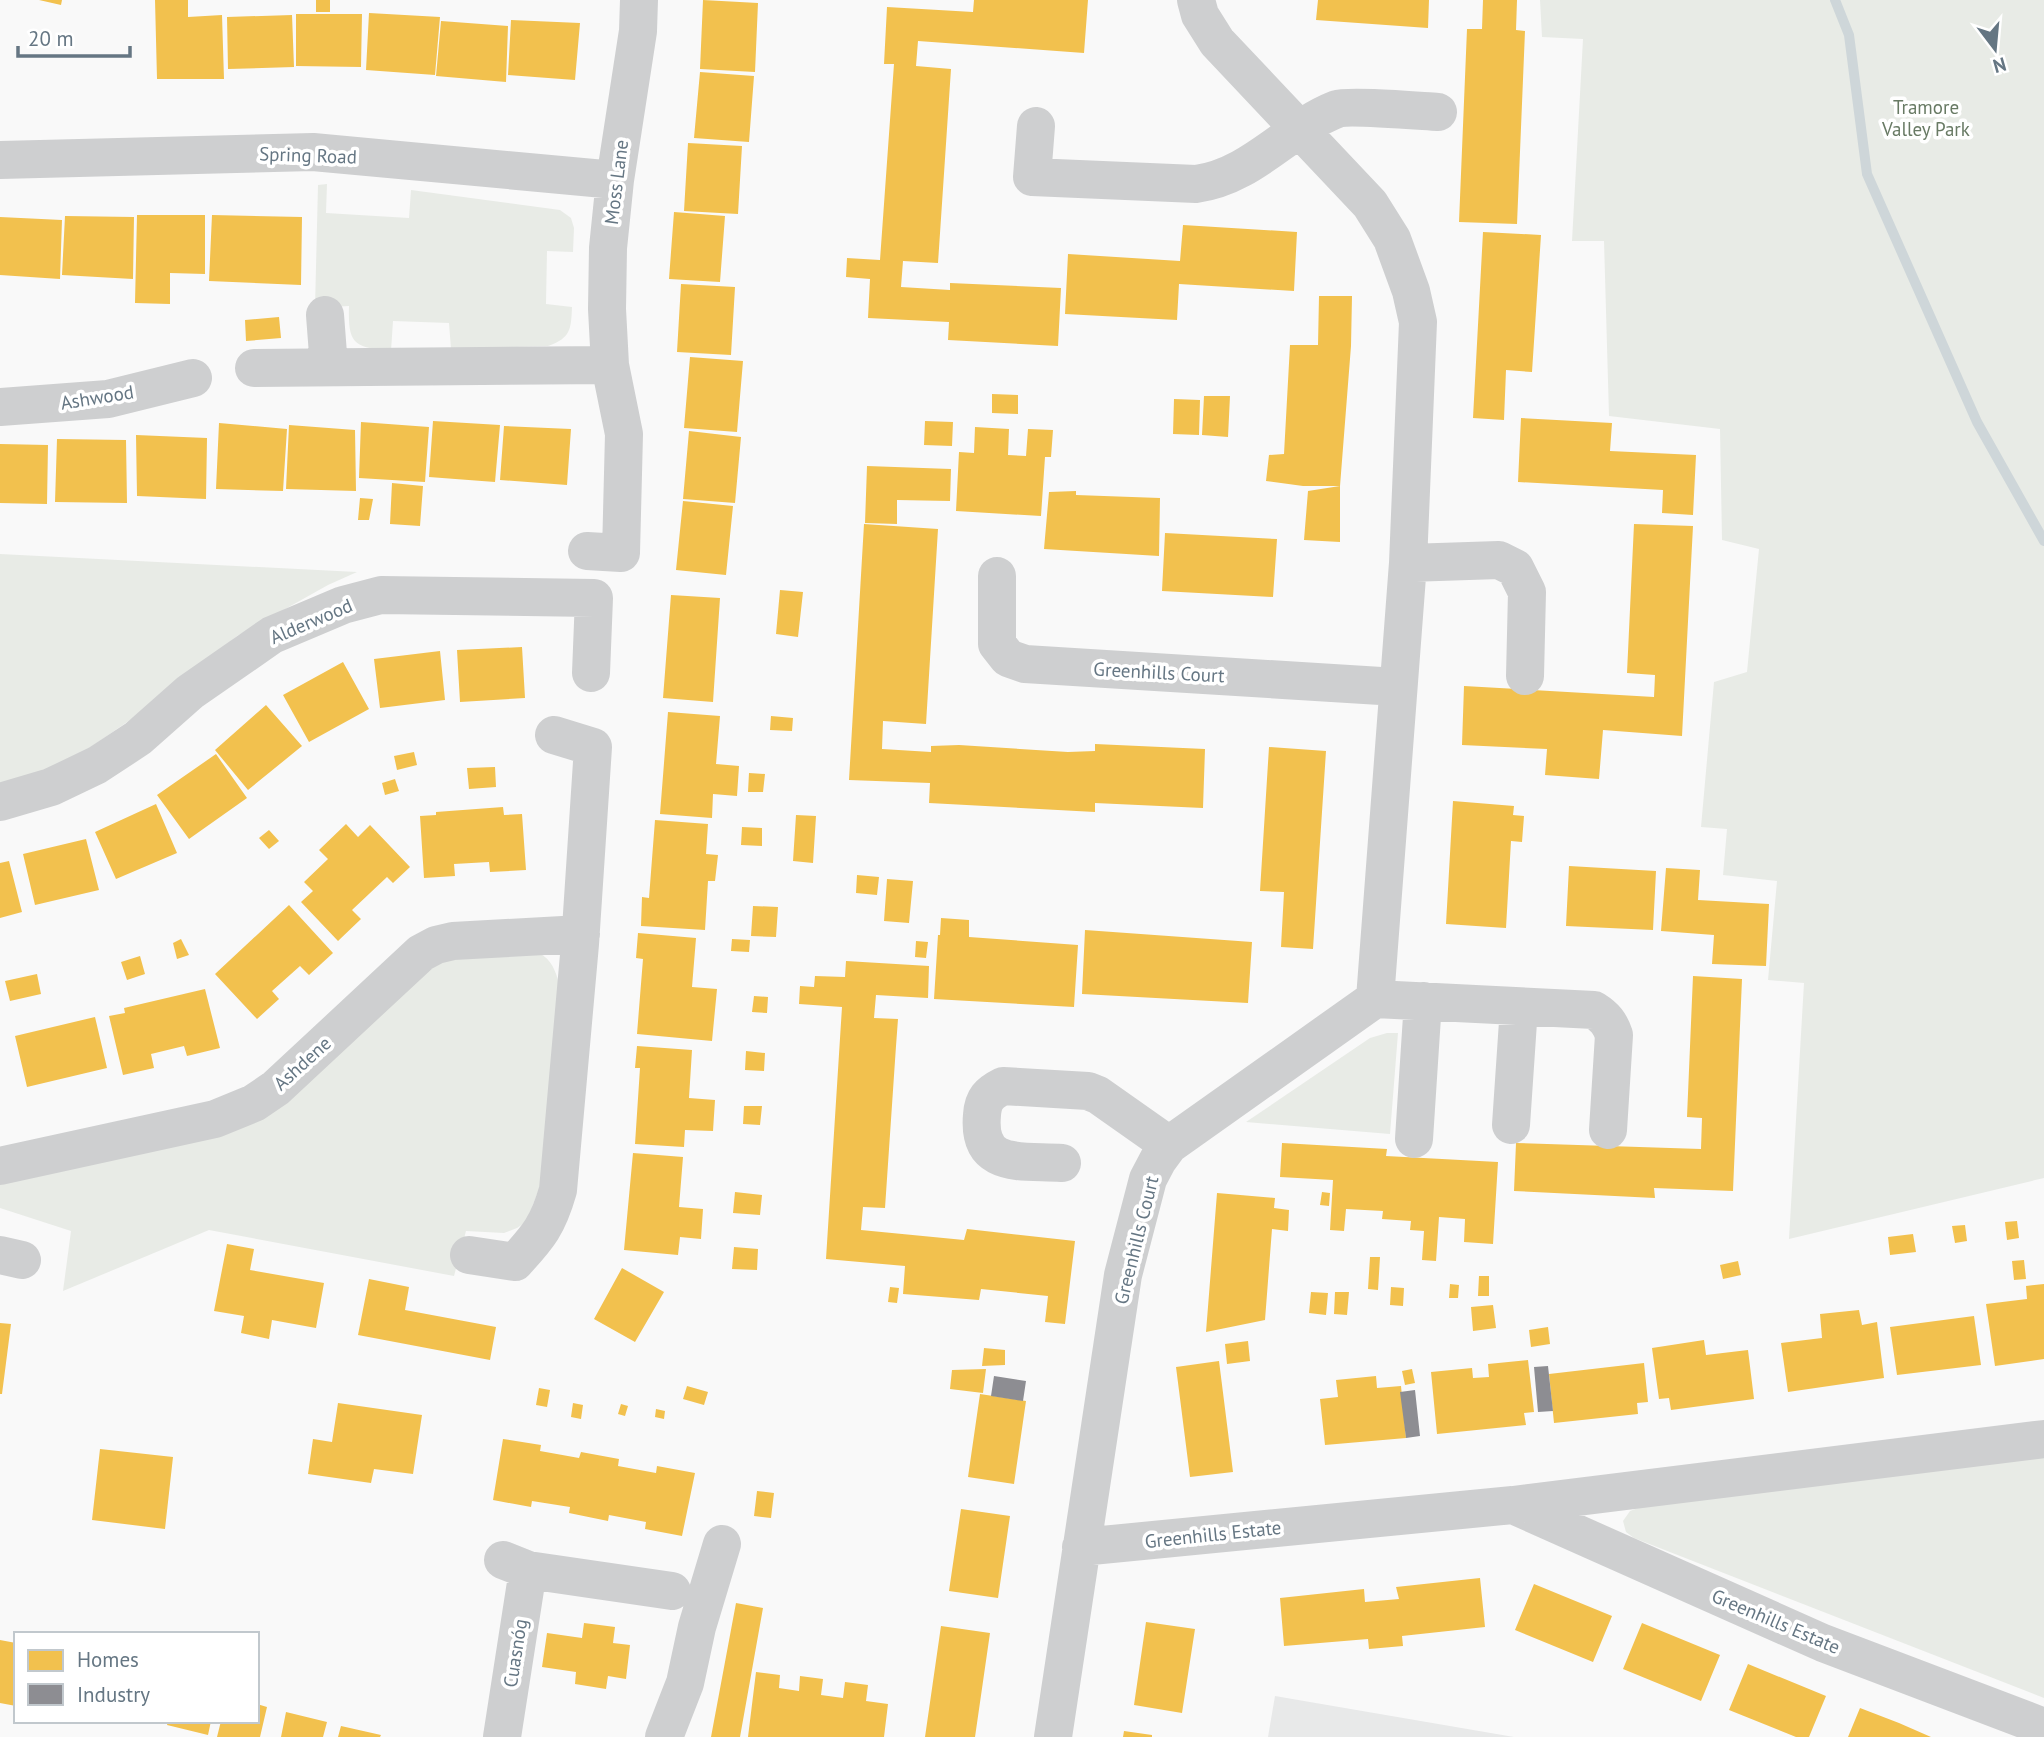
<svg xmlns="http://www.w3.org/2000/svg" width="2044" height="1737" font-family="'PT Sans',sans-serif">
  <rect width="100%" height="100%" fill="#f9f9f9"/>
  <path fill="#e8e9e9" d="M1275,1696L1339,1707L1514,1737H1268Z"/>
  <path fill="#e8ebe6" d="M1540,0H2044V1178L1789,1239L1804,983L1768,980L1777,881L1723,875L1727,829L1701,827L1714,682L1747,672L1759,549L1722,540L1720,429L1609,416L1604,241H1572L1583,39L1542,37Z
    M327,184L326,213L409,218L411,190L560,210L571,218L574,228L573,252L547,251L546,304L572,307C571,329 571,338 548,346L451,349L449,323L393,321L391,351C353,347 348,344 349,306L315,308L318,185Z
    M0,554L357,572L328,585L237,636L156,702L65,765L0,786Z
    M539,953C552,960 555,970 559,983L540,1187L526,1222L517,1228L504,1233L466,1231L454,1276L209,1230L63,1291L71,1231L0,1208V1181L201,1140L440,962L455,957Z
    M1387,1033H1398L1390,1134L1246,1122L1370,1038Z
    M2044,1457V1698L1634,1538L1626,1532L1623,1521L1630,1511L1643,1506Z"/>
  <path fill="#f2c14e" d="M39,0H62L61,5Z
    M155,0H188V17L222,15L224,79H157Z
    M316,0H330V12H316Z
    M703,0L758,3L755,72L700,69Z
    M974,0H1088L1084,53L918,41L916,66L951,69L938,263L903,261L901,287L950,290V283L1061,288L1058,346L948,340L949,322L868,318L870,279L846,277L847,258L880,260L894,64H884L887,7L973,12Z
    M1318,0H1429L1428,28L1316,20Z
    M1483,0H1517L1516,30L1525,31L1517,224L1459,222L1467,29H1482Z
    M369,13L440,17L435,75L366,70Z
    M296,14H362L361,67L296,66Z
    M292,15L294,67L228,69L227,17Z
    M511,20L580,23L575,80L508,75Z
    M441,21L508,26L506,82L436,76Z
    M700,72L754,76L749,142L694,138Z
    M688,143L742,146L738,214L684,211Z
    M674,212L725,216L720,282L669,279Z
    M137,215H205V274L170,273V304L135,303Z
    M212,215L302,217L301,285L209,281Z
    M65,216L134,217L133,279L62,275Z
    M0,217L62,220L60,279L0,275Z
    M1183,225L1297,232L1294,291L1179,284L1177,320L1065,314L1068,254L1180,261Z
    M1483,232L1541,235L1532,372L1506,370L1504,420L1473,418Z
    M681,284L735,287L731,355L677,352Z
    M1319,296H1352L1351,346L1340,486H1303L1266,481L1269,455L1284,454L1290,345H1318Z
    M279,317L281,338L246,341L245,320Z
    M690,357L743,361L737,432L684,428Z
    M992,394L1018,395V414L992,413Z
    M1204,396H1230L1228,437L1202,435Z
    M1174,399L1200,400L1199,435L1173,434Z
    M1521,418L1612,423L1610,451L1696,455L1693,515L1662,513L1663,490L1518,482Z
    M433,421L500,425L495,482L429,477Z
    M925,421L953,422L952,446L924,445Z
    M361,422L429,427L425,482L359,478Z
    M219,423L287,429L283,491L216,489Z
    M289,425L355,430L356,491L286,489Z
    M504,426L571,429L567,485L500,480Z
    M975,427L1009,429L1008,455L1026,456L1028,429L1053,430L1051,457H1045L1041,516L956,511L959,452L974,453Z
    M689,431L741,437L735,503L683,499Z
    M136,435L207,438L206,499L137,496Z
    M57,439L126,440L127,503L55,502Z
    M0,444L48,445L47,504L0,503Z
    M867,466L951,469L950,501L897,500V524L865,523Z
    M392,483L423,486L420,526L390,524Z
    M1340,486V542L1304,540L1308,491Z
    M1076,491V495L1160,498L1159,556L1044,549L1049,492Z
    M360,498L373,499L369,520H358Z
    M683,501L733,506L726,575L676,570Z
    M864,524L938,529L926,724L883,721L882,749L931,752V746L959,745L1068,752L1095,751V744L1205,749L1203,808L1095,803V812L929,803L930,783L849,780Z
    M1634,524L1693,526L1682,736L1603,730L1599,779L1545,775L1547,749L1462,745L1464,686L1654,697L1655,675L1627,673Z
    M1165,533L1277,539L1273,597L1162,591Z
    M780,590L803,592L798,637L776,634Z
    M671,595L720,598L713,702L663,698Z
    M522,647L525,698L460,702L457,650Z
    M440,651L445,700L380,708L374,659Z
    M343,662L369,709L309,742L283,695Z
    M266,705L302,746L248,790L215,750Z
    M668,712L720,716L716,764L739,766L737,796L713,794L712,818L660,814Z
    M771,716L793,718L792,731L770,730Z
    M1269,747L1326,751L1313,949L1281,947L1284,892L1260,891Z
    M414,752L417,765L397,770L394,756Z
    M216,754L247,798L189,839L157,795Z
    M495,767L496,787L469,789L467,768Z
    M749,773L765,774L763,792H748Z
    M395,779L399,791L385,795L382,783Z
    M1453,801L1514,806L1513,815L1524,816L1522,842L1511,841L1506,928L1446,924Z
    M156,804L177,853L116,879L95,832Z
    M503,807L504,815L522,814L526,870L490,872L489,862L454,864L455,876L424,878L420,816L436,815V812Z
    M796,815L816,816L813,863L793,861Z
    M655,820L708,824L706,854L718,855L715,881H708L705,930L641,926L642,897L649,898Z
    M346,824L358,837L370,825L410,867L393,883L387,877L352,910L361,919L338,941L301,902L313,891L304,882L328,859L319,850Z
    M742,827L762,828V846L741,845Z
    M269,830L279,841L269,849L259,838Z
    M86,839L99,890L35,905L23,854Z
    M9,861L22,912L0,918V863Z
    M1569,866L1656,871L1653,930L1566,926Z
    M1666,868L1700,870L1698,900L1769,904L1766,966L1712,964L1714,935L1661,931Z
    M857,875L879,877L877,895L856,893Z
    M887,879L913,881L909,923L884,921Z
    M289,905L333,953L309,975L300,966L272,991L279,999L257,1019L215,974Z
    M753,906L778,907L776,937L751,936Z
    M941,918L969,920V937L1078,945L1074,1007L934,999L938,935H940Z
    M1085,930L1252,942L1248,1003L1082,994Z
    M638,933L696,938L692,987L717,989L712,1041L637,1034L643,959L636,958Z
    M181,939L189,955L177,959L173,943Z
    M732,939L750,940L749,952L731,951Z
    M916,941L928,942L926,958L915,957Z
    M140,956L145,974L127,980L121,962Z
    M846,961L929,966L928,998L876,995L874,1018L898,1019L896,1046L885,1208L863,1207L861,1230L964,1240L967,1229L1075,1241L1065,1324L1045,1322L1048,1296L981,1289L979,1300L903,1294L905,1266L826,1259L842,1007L799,1004L800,986L814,987L815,976L845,977Z
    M37,974L41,994L10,1001L5,981Z
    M1693,976L1742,979L1733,1191L1654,1188L1655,1198L1514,1191L1516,1143L1701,1149L1702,1118L1687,1117Z
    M205,989L220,1048L187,1056L184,1046L151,1054L154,1068L123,1075L109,1016L125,1013L124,1008Z
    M754,996L768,997L767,1013L752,1012Z
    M95,1017L107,1068L27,1087L15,1036Z
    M637,1046L692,1050L689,1098L715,1100L713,1131L685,1130L684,1147L635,1144L640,1068H635Z
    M746,1051L765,1053L764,1071L745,1070Z
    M744,1106H762L760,1125L743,1124Z
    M1282,1143L1387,1149L1386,1156L1498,1162L1493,1244L1464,1242L1465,1219L1439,1217L1436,1261L1422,1260L1424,1231L1410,1230L1411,1221L1382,1219L1383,1211L1346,1209L1344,1231L1330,1230L1333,1180L1280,1177Z
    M633,1153L683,1157L679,1207L703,1209L701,1239L680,1237L678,1255L624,1250Z
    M735,1192L762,1195L760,1215L733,1213Z
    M1322,1192L1330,1193L1329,1206L1320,1205Z
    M1217,1193L1275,1198L1274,1208L1289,1210L1288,1231L1272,1229L1265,1320L1206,1332Z
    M2017,1221L2019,1238L2007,1240L2005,1222Z
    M1965,1225L1967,1241L1955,1243L1952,1226Z
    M1913,1234L1916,1252L1890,1255L1888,1237Z
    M227,1244L254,1249L250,1270L324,1283L316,1328L272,1320L269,1339L241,1333L244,1316L214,1311Z
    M734,1247L758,1249L757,1270L732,1269Z
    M1370,1257H1380L1378,1290L1368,1289Z
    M2024,1260L2026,1279L2014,1280L2012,1261Z
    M1738,1261L1741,1275L1723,1279L1720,1265Z
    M622,1268L664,1292L635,1342L594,1319Z
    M1479,1276H1489V1296H1478Z
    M369,1279L409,1287L405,1310L496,1327L490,1360L358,1335Z
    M1450,1284L1459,1285L1458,1298H1449Z
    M2044,1284V1359L1995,1366L1986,1304L2027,1299L2026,1286Z
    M890,1287L899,1288L897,1303L888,1302Z
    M1391,1287L1404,1288L1403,1306L1390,1305Z
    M1311,1292L1328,1293L1326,1315L1309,1313Z
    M1335,1292H1349L1347,1315L1334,1314Z
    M1493,1305L1496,1328L1473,1331L1471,1307Z
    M1859,1310L1862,1325L1877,1322L1884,1378L1788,1392L1781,1343L1822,1338L1820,1314Z
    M1974,1316L1981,1365L1897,1375L1890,1327Z
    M0,1323L11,1324L2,1394H0Z
    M1548,1327L1550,1344L1531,1347L1529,1330Z
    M1704,1340L1706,1355L1748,1350L1754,1399L1671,1410L1669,1398L1659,1399L1652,1348Z
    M1248,1341L1250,1361L1227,1364L1225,1344Z
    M984,1348L1005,1350V1365L982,1366Z
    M1528,1360L1534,1412L1524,1413L1526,1425L1437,1434L1431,1372L1472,1368L1473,1378L1489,1377L1488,1364Z
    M1219,1361L1233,1472L1190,1477L1176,1367Z
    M1644,1363L1648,1402L1637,1403L1638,1414L1554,1423L1549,1374Z
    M986,1369L983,1393L950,1389L952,1370Z
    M1412,1369L1415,1383L1405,1385L1402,1371Z
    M1376,1376L1377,1388L1401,1386L1406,1438L1325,1445L1320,1399L1338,1397L1336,1380Z
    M687,1386L708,1392L704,1405L683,1399Z
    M539,1388L550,1390L547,1407L536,1405Z
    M980,1394L1026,1401L1014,1484L968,1477Z
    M338,1403L422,1415L413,1474L374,1469L371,1483L308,1474L313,1439L332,1442Z
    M573,1403L583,1405L581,1419L571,1417Z
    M621,1404L628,1406L625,1416L618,1414Z
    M656,1409L665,1411L664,1419L655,1417Z
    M503,1439L541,1445L540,1451L579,1458L581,1452L619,1459L618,1466L656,1473L657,1466L695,1473L682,1536L645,1529L646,1522L609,1515L608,1521L569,1513L570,1507L532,1501L531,1507L493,1500Z
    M100,1449L173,1457L165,1529L92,1520Z
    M757,1491L774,1493L771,1518L754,1516Z
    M961,1509L1010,1516L998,1598L949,1591Z
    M1480,1578L1485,1627L1402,1636L1403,1646L1369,1649L1368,1639L1284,1646L1280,1598L1364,1589L1365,1602L1399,1599L1396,1587Z
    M1534,1584L1612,1616L1593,1662L1515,1630Z
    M736,1603L763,1608L740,1737H711Z
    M1146,1622L1195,1629L1182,1713L1134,1705Z
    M584,1623L615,1627L613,1643L630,1645L626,1679L608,1676L606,1689L575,1684L576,1672L542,1667L547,1633L582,1638Z
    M1642,1623L1720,1655L1701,1701L1623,1669Z
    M941,1626L990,1633L975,1737H925Z
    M0,1640L16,1643V1706L0,1703Z
    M1748,1664L1826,1696L1809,1737H1796L1729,1710Z
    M756,1672L780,1675L779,1688L799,1691L800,1676L823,1679L821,1695L843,1698L845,1682L868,1685L866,1701L888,1704L884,1737H748Z
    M257,1704L267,1707L260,1737H217L221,1721H257Z
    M1860,1708L1899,1723L1931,1737H1848Z
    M286,1712L327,1722L323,1737H281Z
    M168,1721H211L208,1735L167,1725Z
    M341,1726L381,1735L380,1737H338Z
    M1124,1731L1152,1735V1737H1123Z"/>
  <path fill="#8d8d92" d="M1548,1366L1553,1411L1538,1412L1534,1367Z
    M994,1376L1026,1381L1023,1401L991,1396Z
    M1415,1390L1420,1436L1406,1438L1400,1392Z"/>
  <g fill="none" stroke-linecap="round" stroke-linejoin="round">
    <path stroke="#ced6d9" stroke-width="10" d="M1835,0L1849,35L1867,174L1977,422L2044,541"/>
    <path stroke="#cecfd0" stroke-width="38" d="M1036,126L1032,177L1196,184C1253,176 1286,129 1337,109C1349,105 1420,111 1438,112
      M0,160L313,152L615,180
      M325,315L329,367
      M254,368L610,365
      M0,407L108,399L193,378
      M587,551L621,553L624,434L610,365L607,309L608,248L615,180L638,31L639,0
      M1408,563L1499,560L1515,568L1527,592L1525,676
      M997,576V644L1008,658L1025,664L1397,687
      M0,802L51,787L97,765L138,738L190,692L272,635L343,605L381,595L594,598L591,673
      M1375,999L1594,1010C1605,1017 1610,1023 1614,1035L1608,1130
      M1511,1125L1519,1007
      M1414,1139L1423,1001
      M1062,1163C1021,1160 977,1170 982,1115C983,1099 989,1093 1003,1086L1088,1091L1098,1095L1169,1145
      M0,1166L215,1119L254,1103L276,1088L421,953L436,945L453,941L581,934
      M0,1255L22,1260
      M469,1255L515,1262C539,1236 548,1225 558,1190L580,944L593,747L554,735
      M1513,1505L1823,1643L2044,1727
      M1081,1547L1513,1505L2044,1439
      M503,1560L528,1570L672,1591
      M502,1737L528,1570
      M664,1737L685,1683L697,1627L722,1544
      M1053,1737L1123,1275L1148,1179L1158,1160L1169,1145L1375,999L1408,563L1418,322L1411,291L1392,239L1370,204L1217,42L1200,15L1196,0"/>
  </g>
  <g text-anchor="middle" stroke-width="7" stroke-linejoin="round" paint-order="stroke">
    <g font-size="19" fill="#687a64" stroke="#fff">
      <text x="1926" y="114">Tramore<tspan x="1926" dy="22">Valley Park</tspan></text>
    </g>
    <g font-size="19" fill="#657683" stroke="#fff">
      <text transform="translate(308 155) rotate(2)" y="7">Spring Road</text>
      <text transform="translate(616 182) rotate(-83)" y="7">Moss Lane</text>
      <text transform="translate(97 397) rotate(-9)" y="7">Ashwood</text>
      <text transform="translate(311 621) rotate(-23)" y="7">Alderwood</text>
      <text transform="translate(1159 672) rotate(3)" y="7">Greenhills Court</text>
      <text transform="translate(302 1063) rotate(-42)" y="7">Ashdene</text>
      <text transform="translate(1136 1240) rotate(-76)" y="7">Greenhills Court</text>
      <text transform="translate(1213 1534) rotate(-6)" y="7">Greenhills Estate</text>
      <text transform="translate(1776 1621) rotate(23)" y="7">Greenhills Estate</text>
      <text transform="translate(515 1653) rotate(-81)" y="7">Cuasnóg</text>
    </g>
  </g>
  <rect x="14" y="1632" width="245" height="91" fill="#ffffff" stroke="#c1c8cd" stroke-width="2"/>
  <rect x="28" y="1650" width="35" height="21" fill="#f2c14e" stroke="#c1c8cd" stroke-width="2"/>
  <text x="77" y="1667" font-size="21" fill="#657683">Homes</text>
  <rect x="28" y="1684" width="35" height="21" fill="#8d8d92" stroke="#c1c8cd" stroke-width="2"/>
  <text x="77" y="1702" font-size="21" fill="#657683">Industry</text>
  <g transform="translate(1995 49) rotate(164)" stroke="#ffffff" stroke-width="5" paint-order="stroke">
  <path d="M0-5L12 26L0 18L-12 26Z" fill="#657683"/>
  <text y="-10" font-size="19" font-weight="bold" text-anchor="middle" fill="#657683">N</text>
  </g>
  <path d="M18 46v10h112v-10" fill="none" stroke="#657683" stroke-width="3.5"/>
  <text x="28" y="46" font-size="21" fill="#657683" stroke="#ffffff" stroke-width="5" paint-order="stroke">20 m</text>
</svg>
